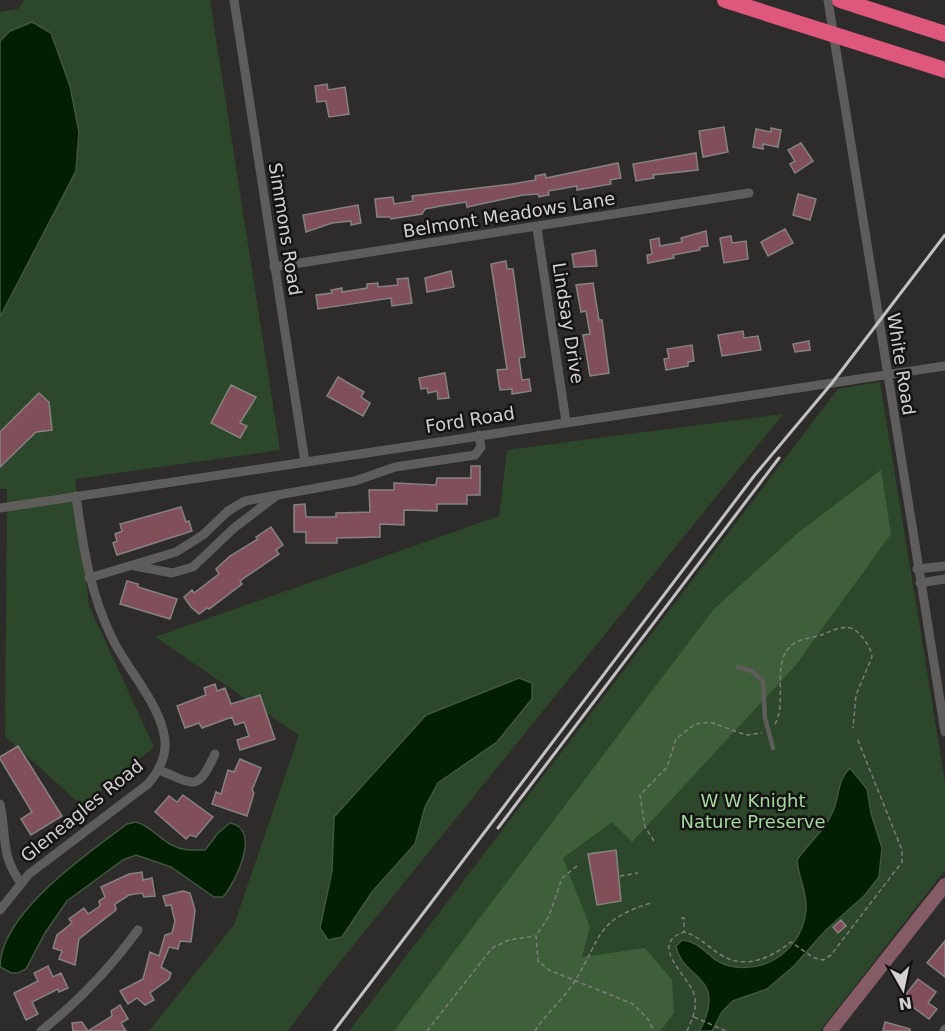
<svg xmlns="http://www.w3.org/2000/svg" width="945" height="1031" font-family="'DejaVu Sans',sans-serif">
  <rect width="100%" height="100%" fill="#2e2b2b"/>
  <path fill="#2c4729" d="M24,0H210L280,450L75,479L89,606L154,747L82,806L5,736L7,489H0V12L18,9Z
    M880,382L945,782V870L820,1031H349L838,389Z
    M783,414L327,978L288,1031H149L234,925L299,735L155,637L499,516L507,450Z"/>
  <path fill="#3f5f3b" d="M881,470L891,534L795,666L632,842L612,822L563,858L590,927L582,957L645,948L672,980L674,1013L660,1031H394L714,609L799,532Z"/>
  <path fill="#022001" stroke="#415540" stroke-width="1.5" d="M32,22L51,33L70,86L79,132L76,171L0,317V41L10,31Z
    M519,678L532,683V699L497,742L438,783L425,807L415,844L372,892L342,937L328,940L320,928L332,871L334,817L426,715Z
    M850,768L867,789L871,813L882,848L879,877L864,896L825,931L794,966L767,989L733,1001L722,1012L712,1031H699C704,1025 706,1017 708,1009C715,975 682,976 676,946L682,940C702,941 710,962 730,966C768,974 802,948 806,910C808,895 798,876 797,860C808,843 825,831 833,811C840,795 837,780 850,768Z
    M136,822C151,826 159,839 172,845C182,851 194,850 205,850L218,833L230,823C262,829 236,881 223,897H214L171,867L136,855L123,860L67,901L45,933L26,969L18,973H11L0,967C0,913 88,853 127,824Z"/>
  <path fill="#814f59" stroke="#868282" stroke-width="1.5" d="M327,84L328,90L345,87L349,114L329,117L326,101L317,102L315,86Z
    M724,127L728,152L703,157L699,131Z
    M771,128L781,130L778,147L763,144V149L753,147L756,129L771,132Z
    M801,143L813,161L795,173L790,164L795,161L788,150Z
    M696,153L698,170L653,175L654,178L636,181L633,164Z
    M618,163L621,178L610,180L611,184L577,190V186L548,191L549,195L539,197L538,194L523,195L467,207L466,202L441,206L425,209L422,214L391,219L390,217H377L375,199L393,197L394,204L413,201L412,196L512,184L536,180L535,176L545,174L546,178Z
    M798,194L816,199L810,220L793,215Z
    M358,205L361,223L351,225V221L332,223L306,232L303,215Z
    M785,229L793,243L768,256L761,242Z
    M706,231L708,246L700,247V250L673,255L674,258L648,263L647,255L652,254L650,240L659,238L660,246L682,242L681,238Z
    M731,236L732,243L746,241L748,259L724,263L720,238Z
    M595,250L597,266L574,267L572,254Z
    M506,261L507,269H513L525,357L519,358L522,380L529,379L531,391L512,394V389L500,390L497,370L507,369L491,264Z
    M451,271L454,287L427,292L425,278Z
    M408,278L412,303L392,306L391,298L318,309L316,295L332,293L331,290L342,288V292L367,288V284L378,283V287L398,285L397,279Z
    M593,283L599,320H602L609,373L590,376L583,335L590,334L586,311L581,312L576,285Z
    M743,331L744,338L758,336L761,350L722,356L718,335Z
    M809,341L810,350L795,352L793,344Z
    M692,345L694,361L688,362V366L666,370L664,359L669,358L667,349Z
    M445,373L449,398L438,399L437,391L428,393L427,388L421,389L419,378Z
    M338,377L364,392L361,397L370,403L363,416L327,396Z
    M231,385L256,397L240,423L247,426L240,438L211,423Z
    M39,393L49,402L52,430L36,432L0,467V432Z
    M471,466H480V495H467V504H437V511L404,510V525L380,524V537L337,538V543H306V532H294V505L305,504L306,517H336V513L370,512L369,490H394V483L436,485L437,478H471Z
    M181,507L186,522L189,521L192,531L117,555L113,543L117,541L115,534L122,531L120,524Z
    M271,527L283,545L276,550L279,554L240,581L242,584L209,609L207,608L199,614L191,607L184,597L192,590L194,593L219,574L216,569L230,556L258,539L256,537Z
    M127,581L138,584V587L177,599L170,619L120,604Z
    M215,684L217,691L225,688L231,704L260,695L275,739L240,750L237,740L249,736L244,722L235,725L232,717L202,728L199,723L185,728L177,706L206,695L204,688Z
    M18,746L62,816L31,835L21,819L32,812L0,759V757Z
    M240,759L261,768L252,790L254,793L247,816L212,804L216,792L221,794L228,770L234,772Z
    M183,795L213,817L196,837L190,835L186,839L155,812L169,796L177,802Z
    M616,850L621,901L597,905L588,854Z
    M142,872L143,880L152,878L155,896L144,897L142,893L129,895L115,904L116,910L79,939L75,965L59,959L62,951L53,948L57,935L72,923L69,919L84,908L88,914L100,906L99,901L105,897L101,887L129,874Z
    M183,891L190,893L195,910L191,942L180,941L178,949L169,947L161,967L171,973L169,979L150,993L154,1000L145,1005L137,998L128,1004L120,991L143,979L150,952L159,956L165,935L172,933L175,921L171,905L166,906L163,896Z
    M841,920L846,926L838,933L833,927Z
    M945,941V977L927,963Z
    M48,966L53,977L61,973L68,988L59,992L58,989L32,1002L38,1014L26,1020L14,993L38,981L34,973Z
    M918,979L936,992L928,1003L937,1009L929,1019L902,999Z
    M120,1005L128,1019L121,1023L126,1031H88L112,1016L111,1011Z
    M82,1022L88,1031H73L72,1023Z
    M885,1022L910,1029V1031H883Z"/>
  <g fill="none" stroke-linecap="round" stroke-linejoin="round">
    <path stroke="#7f7c7d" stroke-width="1.5" stroke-dasharray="4.5 3" stroke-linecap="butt" d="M775,724C788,702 770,661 793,644C801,638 815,638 824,634C833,630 846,624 855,630C863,636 871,647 872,657L856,695L853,728
      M654,841L645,827L640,795L667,767L676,739L695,724L710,722L746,735L762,733
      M577,866L562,878L549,916L536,936L538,961L549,970L633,1004L648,1019L654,1031
      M620,876L638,873
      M681,918H684V931
      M694,1017L726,1031
      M427,1031L492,948L509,940L535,936
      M535,1031C546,1013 565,998 576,979C602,936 596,920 651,903
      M687,1031C692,1020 698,1007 694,994C689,977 647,944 684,932C699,936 708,947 721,955C745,970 771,958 791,942L814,958L823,960L831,955L902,862V850L857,738"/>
    <path stroke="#5f5c5c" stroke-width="4.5" d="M738,667L752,671L763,681L765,718L773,748"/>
    <path stroke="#5f5c5c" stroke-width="9" d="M234,0L305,462
      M828,0L945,732
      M537,228L566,422
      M274,267L749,193
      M0,508L945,366
      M135,566L172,573L193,567L234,528L276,496
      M917,569L945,566
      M89,578L176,552L203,535L228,511L245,501L355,481L395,467L475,455L481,447L479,435
      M920,583L945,579
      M159,770C195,784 197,793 215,754
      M0,804C7,836 0,855 21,883
      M0,910L29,874L148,784C161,769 169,750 163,730C156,701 128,669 114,642C90,595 83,547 76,496
      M41,1031C78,1002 111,967 138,930
      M944,1031L945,1029"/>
    <path stroke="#855b66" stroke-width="14" d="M830,1031L945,885"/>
    <path stroke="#dd587c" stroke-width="16" d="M725,0L945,70
      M840,0L945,34"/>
    <path stroke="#c2c0c1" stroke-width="3" d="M498,828L779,458
      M334,1031L754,476L832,383L945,235"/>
  </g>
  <g text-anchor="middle" stroke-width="5" stroke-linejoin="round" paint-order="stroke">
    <g font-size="18" fill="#d3d1d2" stroke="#151314">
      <text transform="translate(509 215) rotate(-9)" y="6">Belmont Meadows Lane</text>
      <text transform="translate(285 229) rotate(81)" y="6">Simmons Road</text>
      <text transform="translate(568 323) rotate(81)" y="6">Lindsay Drive</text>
      <text transform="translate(901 364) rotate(81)" y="6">White Road</text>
      <text transform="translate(470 420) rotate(-9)" y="6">Ford Road</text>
      <text transform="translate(82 811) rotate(-39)" y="6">Gleneagles Road</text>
    </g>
    <g font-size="18" fill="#a5da9e" stroke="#151314">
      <text x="753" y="807">W W Knight<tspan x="753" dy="21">Nature Preserve</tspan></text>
    </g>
  </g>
  <g transform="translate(903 989) rotate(171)" stroke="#151314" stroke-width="4.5" paint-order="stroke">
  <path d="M0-4.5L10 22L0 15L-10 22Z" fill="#d3d1d2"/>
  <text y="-9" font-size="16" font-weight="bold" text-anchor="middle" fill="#d3d1d2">N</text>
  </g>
</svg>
